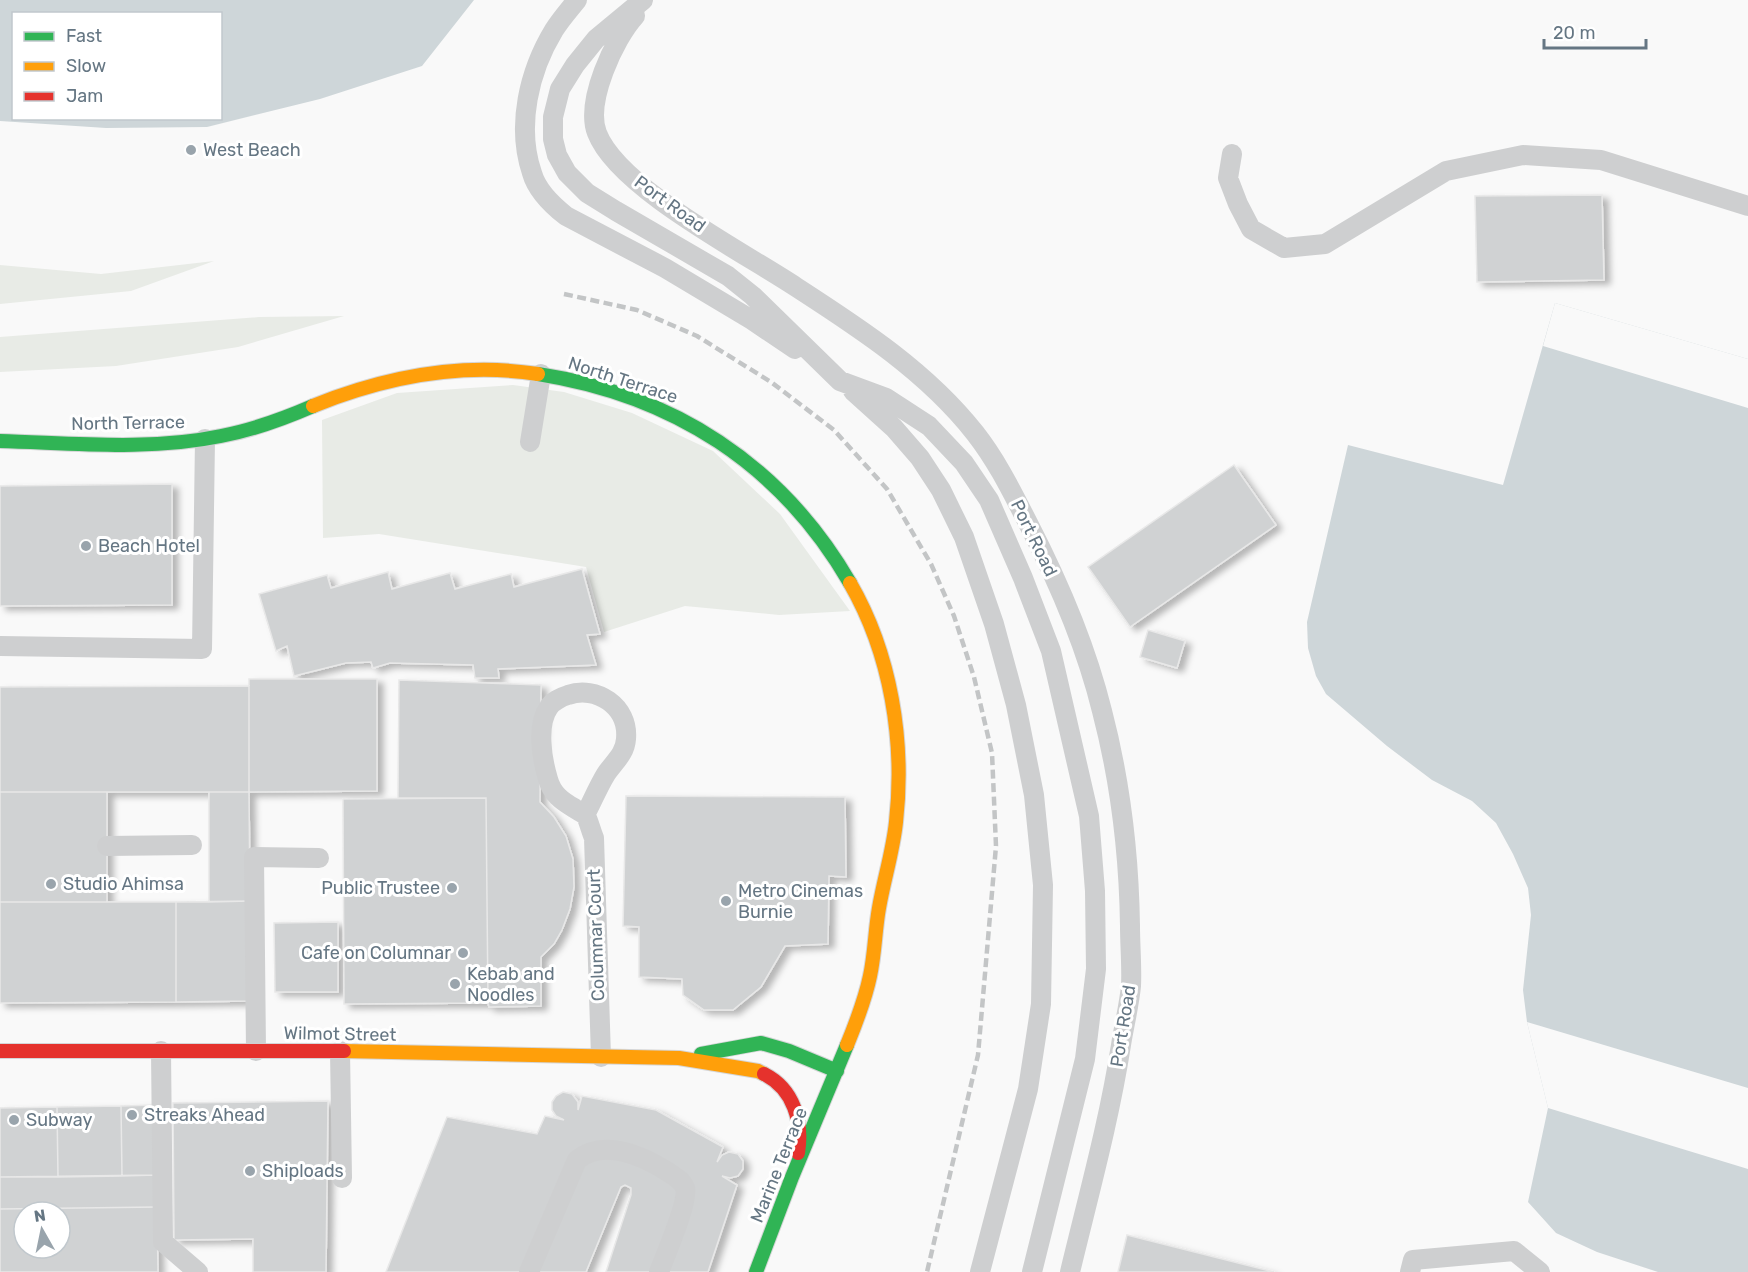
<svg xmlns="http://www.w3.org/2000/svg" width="1748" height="1272" font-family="Rubik,sans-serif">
  <defs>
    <filter id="shadow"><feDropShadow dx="6" dy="4" stdDeviation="3" flood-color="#0004"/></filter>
  </defs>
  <rect width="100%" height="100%" fill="#f9f9f9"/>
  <path fill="#e8ebe6" d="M214,261L131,291L0,304V265L101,274Z
    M344,316L238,347L116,366L0,372V337L259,317Z
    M513,385L564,392L632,413L713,451L780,514L850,611L779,615L685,606L604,632L586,567L379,534L323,538L322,420L397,393Z"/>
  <path fill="#ced6d9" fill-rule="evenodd" d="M0,0H474L422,66L320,99L207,127L106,128L0,121ZM14,14H220V118H14Z
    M1555,303L1748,359V1272H1658L1597,1252L1556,1233L1528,1202L1548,1108L1527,1022L1523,990L1531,915L1528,888L1513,854L1496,823L1472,801L1432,780L1387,746L1326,694L1316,676L1308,648L1307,622L1348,445L1503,485Z"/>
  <path fill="#f9f9f9" d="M1555,303L1748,359V408L1543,346Z
    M1527,1022L1748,1088V1169L1548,1108Z"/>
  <path fill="#d0d2d3" stroke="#e8e8e8" stroke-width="1.5" fill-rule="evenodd" filter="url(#shadow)" d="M1602,195L1604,280L1477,282L1475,196Z
    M1234,465L1276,525L1130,627L1088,567Z
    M172,484V605L0,606V486Z
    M582,569L600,634L587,635L596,665L498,669L499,678H475L473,665L390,663L373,668L371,662L346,663L294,676L287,646L276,651L259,594L327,575L331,588L388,572L392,589L450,573L455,589L511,574L514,587Z
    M1148,630L1185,641L1177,668L1140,657Z
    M249,679H377V791L249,792Z
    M399,680L541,685L540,802L554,817L566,836L573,859L574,887L570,909L562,930L554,944L541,957V1006L489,1007L488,1003L486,798H398Z
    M249,686V792H0V687Z
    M0,792H107V902H0Z
    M209,792H249L250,901L209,902Z
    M626,796L845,797L846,877L829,876L828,944L785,946L761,987L733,1010H704L683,995L682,979L639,977V927L623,926Z
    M486,798L488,1003L344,1004L343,799Z
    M250,901V1001L176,1002V902Z
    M0,902H176V1002L0,1003Z
    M338,922V992H275L274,923Z
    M563,1092L572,1094L578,1102V1110L582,1096L656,1110L723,1147L717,1162L722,1155L729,1152L738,1154L743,1161V1169L738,1176L730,1178L722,1176L737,1185L708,1272H606L631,1195V1188L625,1185L621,1187L586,1272H386L447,1117L537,1134L545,1116L564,1120L556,1116L552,1110V1102L556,1096Z
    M328,1101L326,1272H253V1239L174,1240L173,1103Z
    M154,1105L155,1175L122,1176L121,1106Z
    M121,1106L122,1176L58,1177L57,1107Z
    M57,1107L58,1177H0V1108Z
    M155,1175L157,1207L0,1209V1177Z
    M157,1207L158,1272H0V1209ZM24,1212H60V1248H24Z
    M1127,1235L1274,1272H1118Z"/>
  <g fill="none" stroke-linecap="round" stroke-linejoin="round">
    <defs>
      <path id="fast" d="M538,374C673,395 781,464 850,583
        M0,441C73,443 149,451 221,436C253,430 283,419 313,406
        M701,1054L761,1043L789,1051L837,1071
        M756,1272L792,1177L847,1045"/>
      <path id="slow" d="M313,406C385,377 461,362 538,374
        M847,1045C856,1023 865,1000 870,976C875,953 875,930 879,908C884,879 893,851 896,822C905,741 891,654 850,583
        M344,1051L679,1058L758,1071L764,1074"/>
      <path id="jam" d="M0,1051H344
        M764,1074C794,1089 803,1122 798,1153"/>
    </defs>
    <use href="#fast" stroke="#d5d6d7" stroke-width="16"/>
    <use href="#slow" stroke="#d5d6d7" stroke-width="16"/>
    <use href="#jam" stroke="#d5d6d7" stroke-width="16"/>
    <path stroke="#cecfd0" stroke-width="20" d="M577,0C569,10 561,19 554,30C529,71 516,126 532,173C537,191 552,205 566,216L665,268L752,320L795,349
      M643,0L596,39L575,65L560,89L553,117V139L557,155L567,173L587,193L616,211L728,276L753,296L840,381L886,398L929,426L964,463L989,500L1023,578L1051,651L1089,816L1095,891L1096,969L1085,1059L1032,1272
      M635,16C614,39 585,102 597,133C618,188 745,253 796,287C861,329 927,372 975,433C997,461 1012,492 1028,523C1059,583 1086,646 1102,711C1120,780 1129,856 1130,926C1130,946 1132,967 1131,986C1129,1006 1124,1026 1121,1045C1109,1122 1088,1197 1070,1272
      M1232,154L1228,178L1238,204L1251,229L1284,248L1325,244L1446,171L1523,155L1601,160L1748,206
      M853,391L894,428L920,458L941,490L964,537L994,624L1016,705L1034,795L1043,885L1041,1004L1028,1089L980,1272
      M530,442L541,374
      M0,646L202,649L205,439
      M585,815C592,802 598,787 606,774C614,762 625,754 626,739C629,706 596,685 568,695C561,697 552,702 549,707C536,725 542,759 548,779C552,794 562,801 574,808C578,811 583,813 586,816C589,822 591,831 594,838L601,1057
      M107,846L192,845
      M161,1051L163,1242L198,1272
      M256,1051L254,857L319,858
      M340,1051L342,1178
      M529,1272L577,1160C604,1138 643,1156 668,1172C674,1176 682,1180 685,1188C689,1201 665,1256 659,1272
      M1410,1272L1413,1260L1514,1251L1540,1272"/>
    <use href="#fast" stroke="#30b455" stroke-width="14"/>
    <use href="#slow" stroke="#ff9f0a" stroke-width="14"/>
    <use href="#jam" stroke="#e5322d" stroke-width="14"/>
    <path stroke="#c3c5c6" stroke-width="4.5" stroke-dasharray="9 4.5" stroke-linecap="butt" d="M564,294L637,310L697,336L771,382L834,430L887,489L931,564L954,616L974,677L992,753L996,846L978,1055L927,1272"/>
  </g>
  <g fill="#99a4ac" stroke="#fff" stroke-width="2">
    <circle cx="191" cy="150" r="6"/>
    <circle cx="86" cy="546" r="6"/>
    <circle cx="51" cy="884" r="6"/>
    <circle cx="452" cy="888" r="6"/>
    <circle cx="726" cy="901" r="6"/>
    <circle cx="463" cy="953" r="6"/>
    <circle cx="455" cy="984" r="6"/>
    <circle cx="132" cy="1115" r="6"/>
    <circle cx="14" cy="1120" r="6"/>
    <circle cx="250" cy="1171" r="6"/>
  </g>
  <g text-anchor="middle" stroke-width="6" stroke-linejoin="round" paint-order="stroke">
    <g font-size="18" fill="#657683" stroke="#fff" text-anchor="start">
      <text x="203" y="156">West Beach</text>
      <text x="98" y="552">Beach Hotel</text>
      <text x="63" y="890">Studio Ahimsa</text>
      <text x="440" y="894" text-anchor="end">Public Trustee</text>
      <text x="738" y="897">Metro Cinemas<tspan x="738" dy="21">Burnie</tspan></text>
      <text x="451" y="959" text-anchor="end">Cafe on Columnar</text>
      <text x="467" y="980">Kebab and<tspan x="467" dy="21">Noodles</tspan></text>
      <text x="144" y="1121">Streaks Ahead</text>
      <text x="26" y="1126">Subway</text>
      <text x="262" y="1177">Shiploads</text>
    </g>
    <g font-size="18" fill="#657683" stroke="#fff">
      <text transform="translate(670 204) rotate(36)" y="6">Port Road</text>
      <text transform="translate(623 380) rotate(18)" y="6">North Terrace</text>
      <text transform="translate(128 423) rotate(-1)" y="6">North Terrace</text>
      <text transform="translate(1034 538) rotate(64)" y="6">Port Road</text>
      <text transform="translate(596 935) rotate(-92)" y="6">Columnar Court</text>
      <text transform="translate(1123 1026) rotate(-81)" y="6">Port Road</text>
      <text transform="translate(340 1034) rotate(1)" y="6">Wilmot Street</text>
      <text transform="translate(779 1165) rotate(-68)" y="6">Marine Terrace</text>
    </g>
  </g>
  <rect x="12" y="12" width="210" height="108" fill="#ffffff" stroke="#c1c8cd" stroke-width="1.5"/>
  <rect x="24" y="32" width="30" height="9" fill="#30b455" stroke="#c1c8cd" stroke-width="1.5"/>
  <text x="66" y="42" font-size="18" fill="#657683">Fast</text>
  <rect x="24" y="62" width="30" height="9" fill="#ff9f0a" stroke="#c1c8cd" stroke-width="1.5"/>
  <text x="66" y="72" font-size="18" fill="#657683">Slow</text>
  <rect x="24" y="92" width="30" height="9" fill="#e5322d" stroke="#c1c8cd" stroke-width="1.5"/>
  <text x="66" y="102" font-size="18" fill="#657683">Jam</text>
  <g transform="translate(42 1230) rotate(351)"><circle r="28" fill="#ffffff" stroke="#c1c8cd" stroke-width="1.5"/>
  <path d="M0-4.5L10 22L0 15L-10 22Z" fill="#99a4ac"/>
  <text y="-9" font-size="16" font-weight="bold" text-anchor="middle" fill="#657683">N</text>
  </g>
  <path d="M1544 39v9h102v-9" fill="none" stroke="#657683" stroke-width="3"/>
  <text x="1553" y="39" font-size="18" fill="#657683" stroke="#ffffff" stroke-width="4.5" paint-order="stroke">20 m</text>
</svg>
